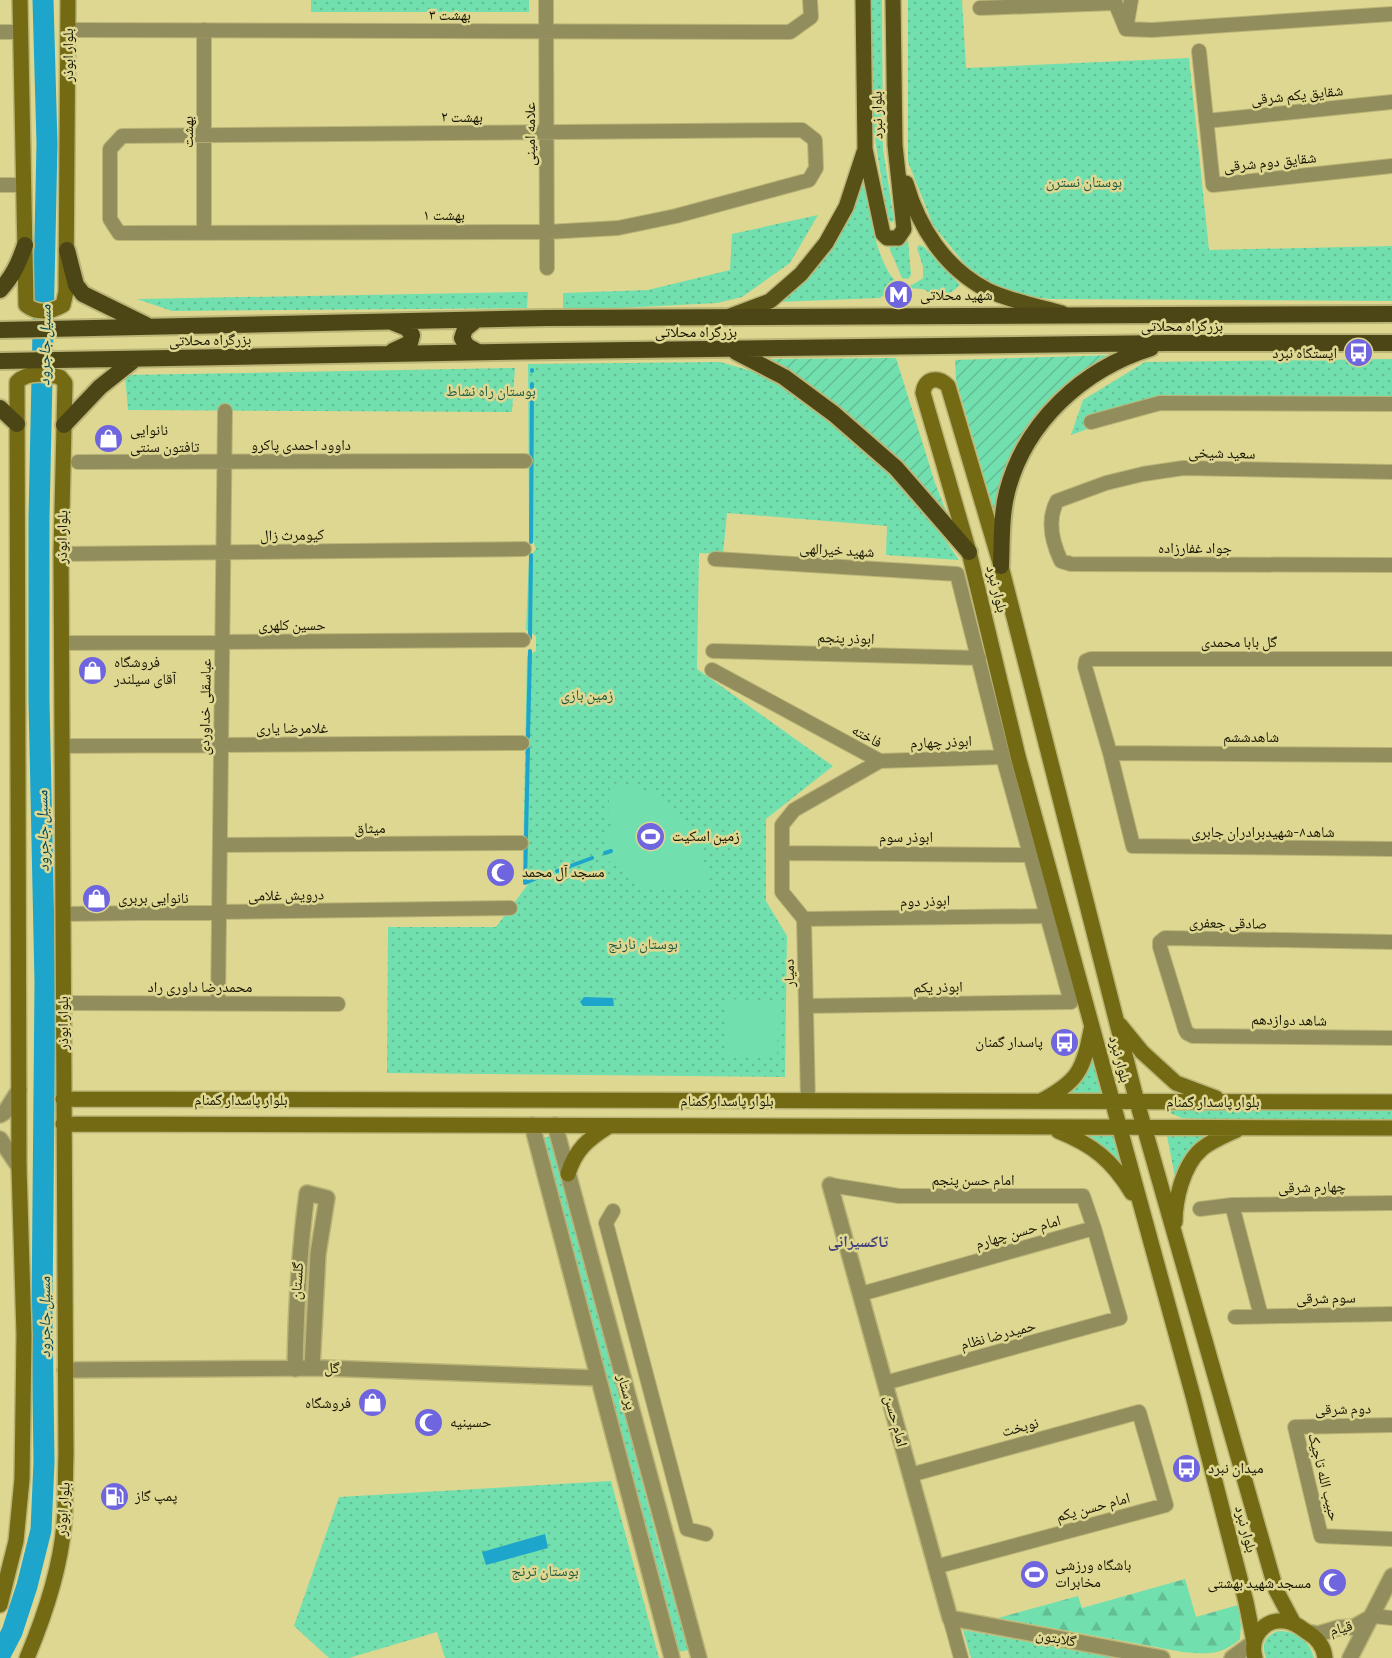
<svg xmlns="http://www.w3.org/2000/svg" width="1392" height="1658" font-family="Manrope,'Noto Naskh Arabic',sans-serif">
  <defs>
    <pattern id="grass-dots" width="8" height="8" patternUnits="userSpaceOnUse" patternTransform="scale(1.5)"><rect width="8" height="8" fill="#72dfaf"/><path d="M2 2h.1M6 6h.1" fill="none" stroke="#62be95" stroke-width="1.8" stroke-linecap="round"/></pattern>
    <pattern id="forest-firs" width="22" height="20" patternUnits="userSpaceOnUse" patternTransform="scale(1.5)"><rect width="22" height="20" fill="#72dfaf"/><path d="M5 1l3.5 6h-7zM16 11l3.5 6h-7z" fill="#62be95"/></pattern>
    <pattern id="garden-furrows" width="10" height="10" patternUnits="userSpaceOnUse" patternTransform="scale(1.5)"><rect width="10" height="10" fill="#72dfaf"/><path d="M-1 1l2-2M0 10L10 0M9 11l2-2" fill="none" stroke="#62be95"/></pattern>
  </defs>
  <rect width="100%" height="100%" fill="#ded791"/>
  <path fill="url(#grass-dots)" d="M311,0H529V12H311Z
    M871,0H882L883,149L894,220L892,223L888,219L872,121Z
    M908,0H962L966,68L1189,58L1209,250L1392,246V301L1050,299L1019,295L996,286L967,267L933,225L908,162Z
    M864,182C868,205 878,276 902,285C910,288 917,282 923,278V267L917,248L919,245L924,247L960,285C952,293 942,299 930,293C924,290 928,290 921,289C907,288 892,288 880,298L778,302L829,248L850,218Z
    M818,215L790,263L742,297L717,303L563,311V293L648,290L730,270L732,234Z
    M908,240L911,275L908,279L902,278L888,245C897,247 902,247 908,240Z
    M528,292L527,308L172,311L137,299Z
    M1392,359V411L1139,410L1071,435L1083,400L1145,362Z
    M720,362L769,376L790,387L864,449L928,515L959,560L886,555L887,526L727,513L723,554L699,553L697,669L833,766L766,819V901L787,936L785,1077L387,1073L388,927H496L531,880L523,857L527,656L536,651V636L526,630L529,558L536,549L529,531L528,364Z
    M515,368L512,412L128,410L125,375Z
    M1093,1048L1105,1095L1069,1093L1078,1084Z
    M1169,1108H1392V1120L1202,1119L1182,1118L1170,1113Z
    M1082,1132H1115L1128,1176C1115,1158 1101,1144 1082,1132Z
    M1210,1135C1190,1149 1181,1157 1176,1182L1167,1136Z
    M552,1136L664,1566L689,1650L677,1652L541,1138Z
    M611,1481L659,1658H445L437,1632L349,1658H329L294,1626L339,1497Z
    M963,1630L1116,1658H971Z
    M1279,1631C1297,1631 1310,1642 1314,1658H1266C1261,1644 1265,1635 1279,1631Z"/>
  <path fill="url(#forest-firs)" d="M1185,1579L1196,1617L1238,1605L1241,1626L1240,1639C1221,1656 1207,1654 1183,1652L998,1618L1078,1596L1082,1608Z"/>
  <path fill="url(#garden-furrows)" d="M1114,355C1042,393 1007,436 996,518L956,380L955,360Z
    M896,358L935,483L952,526L935,499L882,444L808,383L788,370L765,359Z"/>
  <path fill="#72dfaf" d="M610,783C675,791 703,827 709,891L640,887L639,880L630,879C626,869 618,863 607,861L608,830L612,828L613,824L608,818Z
    M728,999L779,1001L777,1055L727,1054Z"/>
  <path fill="#1ea5cb" d="M584,997L613,998L614,1006H583L580,1002Z
    M545,1534L548,1548L486,1565L482,1552Z"/>
  <g fill="none" stroke-linecap="round" stroke-linejoin="round">
    <path stroke="#1ea5cb" stroke-width="4" d="M532,370V371
      M531,542L532,384
      M530,638L531,555
      M528,737L530,651
      M528,749L525,883L544,875
      M605,853L611,851
      M557,871L592,858"/>
    <path stroke="#1ea5cb" stroke-width="21" d="M0,1655L12,1632L27,1586L41,1530L44,1462L42,1313L45,982L39,700V518L47,144L43,0"/>
    <defs>
      <path id="minor" d="M546,0L547,268
        M1114,0L1126,29L1152,30L1392,14
        M980,8L1114,3
        M1126,29L1131,0
        M68,30L790,32L811,17L810,0
        M0,32H20
        M1199,51L1213,185L1392,166
        M1206,121L1392,102
        M802,130L815,140L816,168L809,180L676,216L618,228L547,232L119,233L110,219V149L122,136Z
        M0,185H24
        M204,233V30
        M1091,422L1160,403L1392,404
        M78,462L525,461
        M1392,472L1183,468L1143,474L1106,483L1057,501C1047,520 1052,542 1061,561L1071,564L1392,565
        M61,554L524,549
        M715,559L957,574L1003,757L1071,1002L806,1006
        M61,643L523,640
        M713,651L979,658
        M1392,659H1091L1086,661L1085,667L1110,753L1133,846L1392,849
        M712,670L880,761
        M62,746L522,743
        M1110,753L1392,755
        M220,845L521,843
        M782,853L1030,855
        M63,914L510,908
        M804,919L1047,916
        M1392,942L1165,938L1160,942V947L1185,1029L1187,1033L1193,1036L1392,1038
        M63,1003L338,1004
        M218,1004L225,411
        M808,1101L804,919L782,892V825L794,810L880,761L1003,757
        M830,1185L899,1196H1083L1094,1228
        M1232,1205L1261,1316
        M1200,1209L1232,1205L1392,1203
        M613,1211L606,1223L687,1529L706,1534
        M861,1294L1094,1228L1120,1318L885,1383
        M1235,1317L1392,1314
        M1392,1425L1295,1427L1321,1536L1392,1539
        M910,1475L1139,1412L1166,1505L935,1567
        M1373,1616L1392,1618
        M950,1618L961,1658"/>
      <path id="tertiary" d="M0,1115L5,1112L19,1090
        M532,1125L672,1658
        M555,1125L699,1658
        M0,1139L19,1167
        M830,1185L950,1618L1162,1658
        M295,1369C296,1310 299,1252 307,1193L327,1198L318,1254L312,1368
        M65,1370L322,1368L598,1378
        M1307,1632L1318,1634L1338,1628L1354,1627L1373,1616
        M1232,1658L1254,1642
        M1350,1658L1392,1576"/>
      <path id="secondary" d="M20,0L26,305C37,314 51,312 63,305L66,292L68,0
        M1120,1025L1142,1052L1176,1083L1216,1098
        M63,1099L1392,1102
        M1041,1101C1078,1081 1083,1071 1091,1030
        M63,1124L1392,1128
        M1058,1131C1093,1145 1112,1160 1132,1193
        M568,1174C575,1150 588,1139 609,1126
        M1175,1222C1175,1208 1177,1197 1181,1184C1192,1150 1205,1144 1237,1130
        M0,1605L16,1541L22,1479L24,1335L19,1167L17,382C28,371 46,374 60,377L65,383L61,554L66,1455C65,1478 66,1502 64,1525C60,1571 45,1615 27,1658
        M1254,1642L1246,1602L1193,1396L1018,756L969,552L923,393C925,378 938,376 948,386L1001,566L1137,1102L1276,1590L1293,1622
        M1255,1658C1249,1638 1264,1618 1285,1621C1294,1622 1300,1627 1307,1632C1317,1638 1324,1646 1325,1658"/>
      <path id="primary" d="M863,0L865,149L883,234L887,238H898L904,229L895,145L893,0
        M906,183C919,228 945,268 987,290C1010,301 1037,306 1062,313
        M730,316L770,301L801,274L826,243L846,207L864,152"/>
      <path id="trunk" d="M67,250L76,285L83,294L146,325
        M0,290C13,276 19,263 25,245
        M476,320L465,329L462,338L467,346L478,352
        M392,322L407,328L412,335L410,343L393,351
        M0,330L547,318L1392,314
        M736,352L784,377L834,414L896,468L969,552
        M0,361L556,351L1168,343H1392
        M0,408L17,424
        M64,425L100,387L134,360
        M1001,566C1002,541 1001,516 1007,492C1025,422 1083,369 1151,348"/>
    </defs>
    <use href="#minor" stroke="#bab477" stroke-width="16"/>
    <use href="#tertiary" stroke="#bab477" stroke-width="18"/>
    <use href="#secondary" stroke="#bab477" stroke-width="18"/>
    <use href="#primary" stroke="#bab477" stroke-width="18"/>
    <use href="#trunk" stroke="#bab477" stroke-width="20"/>
    <use href="#minor" stroke="#928d5d" stroke-width="14"/>
    <use href="#tertiary" stroke="#928d5d" stroke-width="15"/>
    <use href="#secondary" stroke="#736a13" stroke-width="15"/>
    <use href="#primary" stroke="#575118" stroke-width="15"/>
    <use href="#trunk" stroke="#4c4616" stroke-width="16"/>
  </g>
  <defs>
    <symbol id="metro-disc" viewBox="-11 -11 22 22"><circle r="9.5" fill="#6f65df" stroke="#ded791"/><path d="M-5.5 5V-5H-3L0 0L3-5H5.5V5H3V-.5L0 4L-3-.5V5Z" fill="#fff"/></symbol>
    <symbol id="bus-disc" viewBox="-11 -11 22 22"><circle r="9.5" fill="#6f65df" stroke="#ded791"/><path d="M-5-6H5V4H4V6H2V4H-2V6H-4V4H-5ZM-3.5-4V0h7V-4ZM-3.5 1.2v1.5H-2V1.2ZM2 1.2v1.5H3.5V1.2Z" fill="#fff"/></symbol>
    <symbol id="shop-disc" viewBox="-11 -11 22 22"><circle r="9.5" fill="#6f65df" stroke="#ded791"/><path d="M-5-2.5h2.3a2.7 3.5 0 0 1 5.4 0H5L5.5 6h-11ZM-1.5-2.5h3a1.5 2.3 0 0 0-3 0Z" fill="#fff"/></symbol>
    <symbol id="stadium-disc" viewBox="-11 -11 22 22"><circle r="9.5" fill="#6f65df" stroke="#ded791"/><path d="M0-5a6.5 5 0 1 0 0 10a6.5 5 0 1 0 0-10ZM-3.5-1.8h7v3.6h-7Z" fill="#fff"/></symbol>
    <symbol id="mosque-disc" viewBox="-11 -11 22 22"><circle r="9.5" fill="#6f65df" stroke="#ded791"/><path d="M3.5-4.9A6 6 0 1 0 3.5 4.9A5 5 0 1 1 3.5-4.9Z" fill="#fff"/></symbol>
    <symbol id="fuel-disc" viewBox="-11 -11 22 22"><circle r="9.5" fill="#6f65df" stroke="#ded791"/><path d="M-5.5-6h7V0h2V4h1.3V-2.5L3-4.5l.8-.8L6-3V5H2.5V1h-1V6h-7ZM-4.2-4.7v3.2H.2V-4.7Z" fill="#fff"/></symbol>
  </defs>
  <g fill-rule="evenodd">
    <use href="#metro-disc" x="882" y="278" width="33" height="33"/>
    <use href="#bus-disc" x="1342" y="336" width="33" height="33"/>
    <use href="#shop-disc" x="92" y="422" width="33" height="33"/>
    <use href="#shop-disc" x="76" y="654" width="33" height="33"/>
    <use href="#stadium-disc" x="634" y="820" width="33" height="33"/>
    <use href="#mosque-disc" x="484" y="856" width="33" height="33"/>
    <use href="#shop-disc" x="80" y="882" width="33" height="33"/>
    <use href="#bus-disc" x="1048" y="1026" width="33" height="33"/>
    <use href="#shop-disc" x="356" y="1386" width="33" height="33"/>
    <use href="#mosque-disc" x="412" y="1406" width="33" height="33"/>
    <use href="#bus-disc" x="1170" y="1452" width="33" height="33"/>
    <use href="#fuel-disc" x="98" y="1480" width="33" height="33"/>
    <use href="#stadium-disc" x="1018" y="1558" width="33" height="33"/>
    <use href="#mosque-disc" x="1316" y="1566" width="33" height="33"/>
  </g>
  <g text-anchor="middle" stroke-width="5" stroke-linejoin="round" paint-order="stroke">
    <g font-size="15" fill="#171400" stroke="#ded791">
      <text x="450" y="20">بهشت ۳</text>
      <text transform="translate(68 55) rotate(-90)" y="5">بلوار ابوذر</text>
      <text transform="translate(1297 95) rotate(-6)" y="5">شقایق یکم شرقی</text>
      <text transform="translate(877 115) rotate(-91)" y="5">بلوار نبرد</text>
      <text x="462" y="122">بهشت ۲</text>
      <text transform="translate(188 132) rotate(-90)" y="5">بهشت</text>
      <text transform="translate(530 134) rotate(-90)" y="5">علامه امینی</text>
      <text transform="translate(1270 162) rotate(-6)" y="5">شقایق دوم شرقی</text>
      <text x="444" y="220">بهشت ۱</text>
      <text x="1182" y="331">بزرگراه محلاتی</text>
      <text x="696" y="337">بزرگراه محلاتی</text>
      <text transform="translate(210 340) rotate(-1)" y="5">بزرگراه محلاتی</text>
      <text x="301" y="450">داوود احمدی پاکرو</text>
      <text transform="translate(1222 453) rotate(1)" y="5">سعید شیخی</text>
      <text transform="translate(292 535) rotate(-1)" y="5">کیومرث زال</text>
      <text transform="translate(62 537) rotate(-89)" y="5">بلوار ابوذر</text>
      <text x="1195" y="553">جواد غفارزاده</text>
      <text transform="translate(837 550) rotate(3)" y="5">شهید خیرالهی</text>
      <text transform="translate(997 589) rotate(76)" y="5">بلوار نبرد</text>
      <text x="292" y="630">حسین کلهری</text>
      <text transform="translate(846 638) rotate(2)" y="5">ابوذر پنجم</text>
      <text x="1239" y="647">گل بابا محمدی</text>
      <text transform="translate(205 707) rotate(-89)" y="5">عباسقلی خداوردی</text>
      <text x="292" y="733">غلامرضا یاری</text>
      <text transform="translate(867 736) rotate(29)" y="5">فاخته</text>
      <text x="1251" y="742">شاهدششم</text>
      <text transform="translate(941 742) rotate(-2)" y="5">ابوذر چهارم</text>
      <text x="370" y="833">میثاق</text>
      <text x="1263" y="837">شاهد۸-شهیدبرادران جابری</text>
      <text x="906" y="842">ابوذر سوم</text>
      <text transform="translate(286 895) rotate(-1)" y="5">درویش غلامی</text>
      <text transform="translate(925 901) rotate(-1)" y="5">ابوذر دوم</text>
      <text transform="translate(1228 923) rotate(1)" y="5">صادقی جعفری</text>
      <text transform="translate(789 973) rotate(-91)" y="5">دمیار</text>
      <text x="200" y="992">محمدرضا داوری راد</text>
      <text transform="translate(938 987) rotate(-1)" y="5">ابوذر یکم</text>
      <text transform="translate(1289 1020) rotate(1)" y="5">شاهد دوازدهم</text>
      <text transform="translate(63 1023) rotate(-90)" y="5">بلوار ابوذر</text>
      <text transform="translate(1120 1059) rotate(75)" y="5">بلوار نبرد</text>
      <text x="241" y="1105">بلوار پاسدار گمنام</text>
      <text x="727" y="1106">بلوار پاسدار گمنام</text>
      <text x="1213" y="1107">بلوار پاسدار گمنام</text>
      <text x="973" y="1185">امام حسن پنجم</text>
      <text transform="translate(1312 1187) rotate(-1)" y="5">چهارم شرقی</text>
      <text transform="translate(1018 1232) rotate(-16)" y="5">امام حسن چهارم</text>
      <text transform="translate(297 1281) rotate(-86)" y="5">گلستان</text>
      <text transform="translate(1326 1298) rotate(-1)" y="5">سوم شرقی</text>
      <text transform="translate(998 1335) rotate(-15)" y="5">حمیدرضا نظام</text>
      <text transform="translate(332 1368) rotate(1)" y="5">گل</text>
      <text transform="translate(627 1392) rotate(75)" y="5">پرستار</text>
      <text transform="translate(1343 1409) rotate(-1)" y="5">دوم شرقی</text>
      <text transform="translate(896 1421) rotate(75)" y="5">امام حسن</text>
      <text transform="translate(1020 1427) rotate(-15)" y="5">نوبخت</text>
      <text transform="translate(1324 1477) rotate(76)" y="5">حبیب الله تاجیک</text>
      <text transform="translate(1093 1507) rotate(-15)" y="5">امام حسن یکم</text>
      <text transform="translate(63 1509) rotate(-86)" y="5">بلوار ابوذر</text>
      <text transform="translate(1246 1529) rotate(75)" y="5">بلوار نبرد</text>
      <text transform="translate(1341 1628) rotate(-14)" y="5">قیام</text>
      <text transform="translate(1056 1638) rotate(11)" y="5">گلابتون</text>
    </g>
    <g font-size="15" fill="#205841" stroke="#ded791">
      <text x="1084" y="187">بوستان نسترن</text>
      <text x="491" y="396">بوستان راه نشاط</text>
      <text x="587" y="700">زمین بازی</text>
      <text x="643" y="949">بوستان نارنج</text>
      <text x="545" y="1576">بوستان ترنج</text>
    </g>
    <g font-size="15" fill="#171400" stroke="#ded791" text-anchor="start">
      <text x="920" y="300">شهید محلاتی</text>
      <text x="1337" y="358" text-anchor="end">ایستگاه نبرد</text>
      <text x="130" y="435">نانوایی<tspan x="130" dy="17">تافتون سنتی</tspan></text>
      <text x="114" y="667">فروشگاه<tspan x="114" dy="17">آقای سیلندر</tspan></text>
      <text x="672" y="841">زمین اسکیت</text>
      <text x="522" y="877">مسجد آل محمد</text>
      <text x="118" y="903">نانوایی بربری</text>
      <text x="1043" y="1047" text-anchor="end">پاسدار گمنان</text>
      <text x="351" y="1408" text-anchor="end">فروشگاه</text>
      <text x="450" y="1427">حسینیه</text>
      <text x="1208" y="1473">میدان نبرد</text>
      <text x="135" y="1501">پمپ گاز</text>
      <text x="1055" y="1570">باشگاه ورزشی<tspan x="1055" dy="17">مخابرات</tspan></text>
      <text x="1311" y="1588" text-anchor="end">مسجد شهید بهشتی</text>
    </g>
    <g font-size="16" font-style="italic" fill="#004b5f" stroke="#ded791">
      <text transform="translate(44 345) rotate(-89)" y="6">مسیل جاجرود</text>
      <text transform="translate(42 831) rotate(-91)" y="6">مسیل جاجرود</text>
      <text transform="translate(44 1317) rotate(-90)" y="6">مسیل جاجرود</text>
    </g>
    <g font-size="16" font-weight="bold" fill="#44427f" stroke="#ded791">
      <text x="858" y="1247">تاکسیرانی</text>
    </g>
  </g>
</svg>
